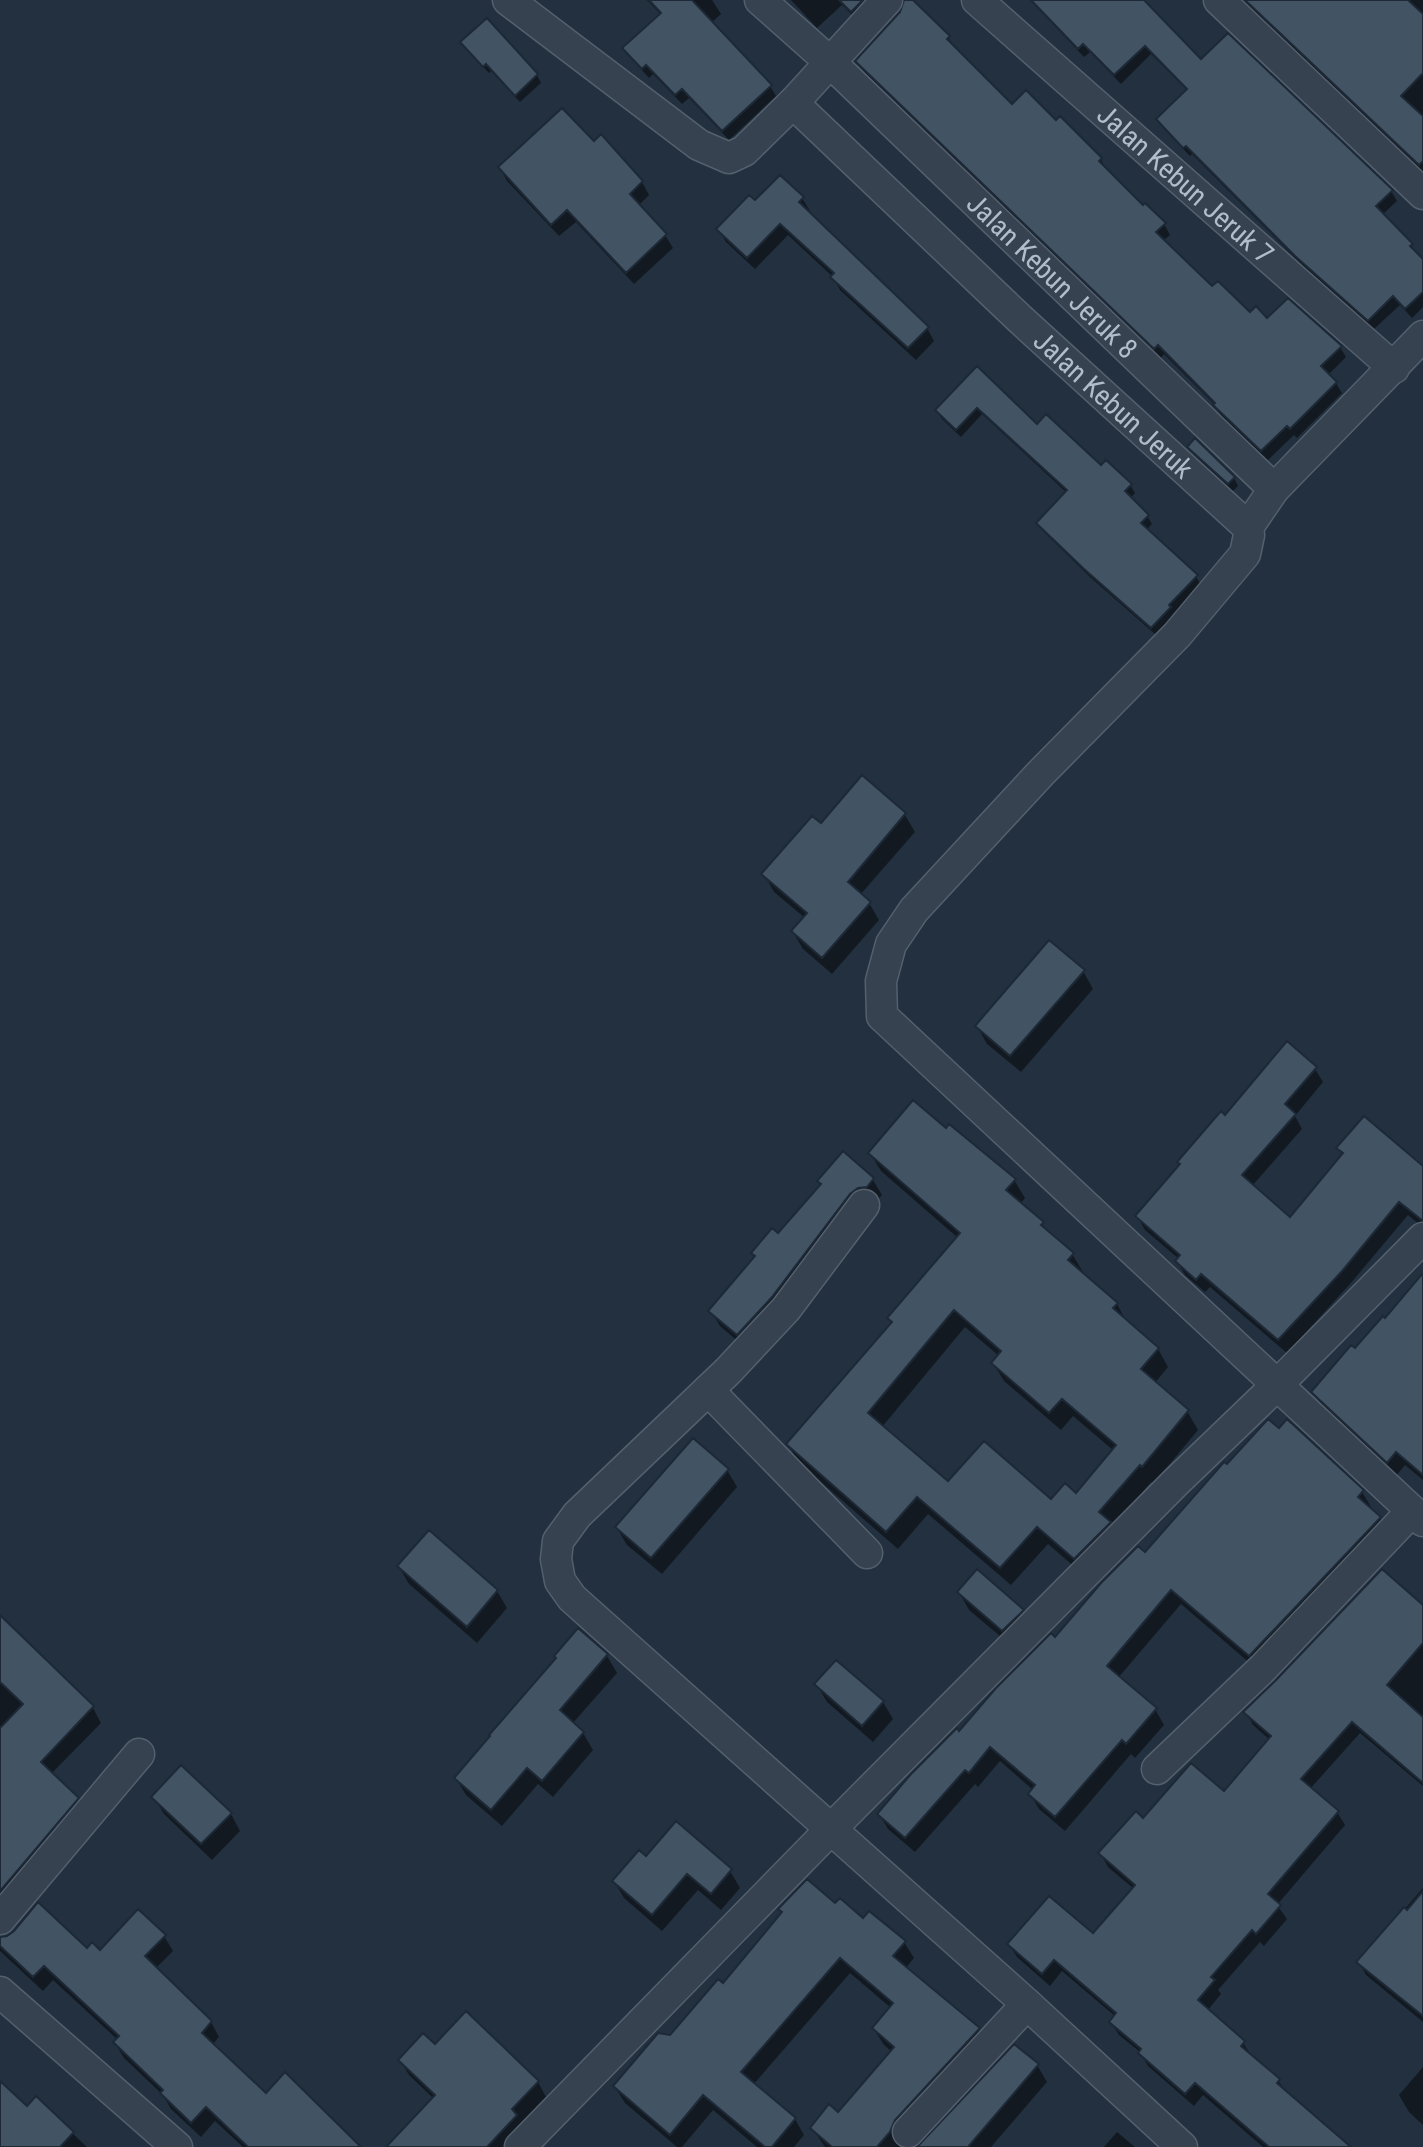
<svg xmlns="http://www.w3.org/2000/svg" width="1423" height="2147" font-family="'Roboto Condensed',sans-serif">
  <rect width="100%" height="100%" fill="#22303f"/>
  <path fill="#0007" fill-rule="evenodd" d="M647,0H712L721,14L711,23L770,86L776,96L729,140L689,98L682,104L653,74L649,78L631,58L625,48L662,16Z
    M791,0H877L858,21L842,5L817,28Z
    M906,0H910L948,37L954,47L1012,106L1056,122L1101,159L1106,170L1164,224L1170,235L1163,241L1212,289L1250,315L1340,347L1346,357L1328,375L1336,383L1342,393L1297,438L1294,435L1268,460L1221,416L1215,405L1164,354L1161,358L864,72L858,62L902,13Z
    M1030,0H1139L1201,62L1391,191L1397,201L1382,215L1411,245L1423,261V307L1412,318L1400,305L1374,329L1303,266L1192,154L1190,156L1164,129L1158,120L1188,91L1151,54L1121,84L1090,52L1084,57Z
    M1242,0H1378L1395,16L1410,0H1423V173Z
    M463,42L537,75L541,83L520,102L491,71L489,73L467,50Z
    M500,168L642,182L649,195L638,206L665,235L673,248L634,284L576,222L559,236L507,181Z
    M802,198L810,211L808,213L927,328L934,341L916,360L840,290L833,277L788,235L755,269L726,242L719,230L755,203Z
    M977,368L1038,426L1130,485L1135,493L1130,499L1147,516L1152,524L1146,530L1196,577L1201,585L1173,614L1174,616L1156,635L1090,577L1043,531L1039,523L1067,493L982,414L961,437L942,419L937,411Z
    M1190,447L1234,478L1238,486L1233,491L1194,455Z
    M862,778L905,815L915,832L860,895L869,903L879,920L832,974L803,949L793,932L805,918L774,892L764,874L821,826Z
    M1083,971L1093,989L1021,1072L987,1044L977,1026Z
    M1315,1069L1323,1082L1295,1116L1302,1129L1252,1186L1290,1220L1343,1156L1338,1148L1423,1169V1220L1419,1224L1408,1215L1350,1284L1287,1353L1210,1287L1205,1292L1185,1275L1177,1261L1179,1259L1145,1230L1137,1216L1225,1118Z
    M947,1130L1014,1180L1025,1198L1020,1204L1042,1223L1048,1234L1072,1254L1083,1272L1081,1274L1117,1304L1127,1323L1158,1349L1168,1367L1154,1384L1187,1411L1198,1430L1153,1484L1151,1482L1112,1528L1085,1576L1048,1544L1011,1585L928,1514L898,1549L799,1463L788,1444L893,1324L889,1318L958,1238L881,1171L870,1153ZM965,1327L999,1356L993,1363L1004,1381L1061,1430L1073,1416L1114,1451L1076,1495L1052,1502L948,1484L882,1427Z
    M843,1154L873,1180L882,1195L747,1349L720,1326L711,1311L822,1186Z
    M1423,1276V1480L1405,1465L1396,1476L1322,1406L1313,1392L1385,1321Z
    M727,1470L737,1487L662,1574L627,1545L617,1528Z
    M1362,1492L1371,1507L1369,1509L1380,1518L1388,1534L1259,1671L1181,1604L1118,1678L1155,1709L1164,1725L1135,1758L1131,1754L1065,1831L1039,1809L1030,1794L1033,1790L1000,1761L978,1787L975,1784L915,1852L888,1829L879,1814L1055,1640L1145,1554Z
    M399,1567L497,1591L507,1608L477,1643L409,1584Z
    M959,1592L1022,1611L1032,1628L1013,1647L969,1610Z
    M1423,1603V1786L1360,1733L1310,1789L1337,1812L1345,1825L1277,1905L1287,1919L1264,1946L1260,1942L1218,1990L1221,1994L1207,2011L1243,2043L1251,2055L1278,2080L1287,2094L1343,2147H1263L1203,2095L1194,2106L1148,2066L1140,2052L1119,2035L1111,2022L1116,2017L1062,1971L1050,1986L1017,1957L1009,1944L1093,1936L1134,1889L1108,1867L1101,1854L1144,1821L1224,1794L1270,1740L1253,1725L1246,1712Z
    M11,1628L93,1708L101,1723L51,1774L77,1799L86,1814L0,1916V1640Z
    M607,1656L617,1673L572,1724L583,1733L593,1750L553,1797L538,1784L502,1826L466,1795L456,1778Z
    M817,1685L883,1702L893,1719L873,1742L827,1702Z
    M154,1797L231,1814L240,1831L212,1860L164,1814Z
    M646,1858L730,1871L740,1888L721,1910L698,1890L662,1931L624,1898L614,1881Z
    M1423,1888V2022L1366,1975L1359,1962Z
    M835,1906L904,1942L914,1958L905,1969L978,2030L988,2046L903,2137L899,2147H825L812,2128L838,2115L892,2052L884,2045L874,2029L891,2008L850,1973L753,2085L795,2119L804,2135L794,2147H757L713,2110L682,2147H677L625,2103L615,2087L670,2037L723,1986Z
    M164,1936L173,1951L155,1969L211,2022L219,2037L212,2045L266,2096L359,2147H243L215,2121L201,2137L171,2109L163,2095L124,2058L115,2043L118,2040L53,1980L43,1991L0,1951V1938L100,1952Z
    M435,2047L538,2082L546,2097L520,2124L524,2131L509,2147H389L434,2099L409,2075L400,2060Z
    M1037,2065L1047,2082L991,2147H920Z
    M1423,2067V2125L1409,2112L1399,2095Z
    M0,2084L27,2109L36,2099L87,2147H0Z
    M1117,2132L1135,2147H1104Z"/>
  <path fill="#425364" stroke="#1d2936" stroke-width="2" fill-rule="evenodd" d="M649,0H692L772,85L722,131L682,89L675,95L646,65L642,69L622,48L661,13Z
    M839,0H863L851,12Z
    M904,0H913L950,36L947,39L1012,104L1026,90L1056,120L1060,116L1102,158L1099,161L1143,205L1145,203L1166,223L1156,232L1212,286L1218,281L1250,312L1256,306L1267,318L1288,298L1342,346L1321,366L1337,382L1290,429L1287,426L1261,451L1213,405L1215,403L1158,345L1154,349L855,61L900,12Z
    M1031,0H1144L1201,59L1228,33L1393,190L1376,206L1413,244L1410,246L1423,259V292L1405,309L1393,296L1368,321L1295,256L1186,146L1183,148L1156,119L1187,89L1145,46L1114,75L1083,44L1078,49Z
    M1245,0H1408L1423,14V73L1401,96L1423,116V161L1419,165Z
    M487,18L538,74L515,96L486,64L483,67L460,42Z
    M562,108L594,141L601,134L643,181L630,194L667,234L626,273L567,210L551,225L498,167Z
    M780,175L804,197L799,202L929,327L908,348L830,277L834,273L780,224L747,258L716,229L749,195L755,200Z
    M977,366L1037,424L1046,414L1101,465L1106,460L1132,484L1125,491L1149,515L1141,523L1198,575L1169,605L1171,607L1151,628L1084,569L1036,523L1067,490L977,408L956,430L935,410Z
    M1195,438L1235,477L1228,484L1187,447Z
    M862,775L906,813L848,882L871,902L822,958L791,931L807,913L761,874L812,816L821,823Z
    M1049,940L1085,970L1010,1056L975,1026Z
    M1287,1041L1317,1067L1285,1104L1296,1114L1242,1175L1290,1217L1343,1153L1336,1148L1364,1116L1423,1166V1221L1399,1202L1343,1270L1278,1340L1201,1274L1196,1280L1175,1261L1180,1255L1135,1216L1180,1164L1177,1162L1221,1111L1225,1115Z
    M913,1100L946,1128L949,1124L1016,1179L1006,1190L1044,1222L1041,1225L1074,1253L1068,1260L1118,1303L1113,1308L1159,1348L1141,1369L1189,1410L1142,1467L1140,1465L1099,1512L1111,1522L1074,1559L1037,1527L1000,1568L917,1497L886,1532L786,1444L892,1322L887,1318L960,1233L868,1153ZM954,1310L1001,1351L991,1363L1049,1413L1062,1399L1116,1445L1076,1493L1065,1483L1051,1499L984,1441L948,1481L868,1413Z
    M843,1151L874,1178L867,1187L858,1188L850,1194L772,1297L737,1335L708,1311L755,1256L751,1253L772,1228L778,1233L821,1184L817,1181Z
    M1423,1273V1475L1396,1452L1387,1463L1311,1392L1351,1345L1355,1348L1383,1316L1385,1318Z
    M1268,1419L1279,1428L1287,1419L1364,1490L1358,1497L1381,1517L1250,1655L1249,1656L1171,1590L1107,1666L1157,1708L1126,1744L1122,1740L1055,1817L1028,1794L1035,1785L990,1747L969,1773L965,1770L905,1838L877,1814L911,1774L957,1728L959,1731L996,1688L1051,1633L1055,1637L1101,1583L1138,1546L1145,1552L1224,1462L1227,1464Z
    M693,1438L729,1469L651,1558L615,1527Z
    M429,1530L498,1590L467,1627L397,1566Z
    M977,1569L1024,1610L1002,1631L957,1592Z
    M1382,1569L1423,1605V1643L1387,1685L1423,1717V1783L1352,1722L1301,1779L1339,1811L1268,1894L1281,1905L1256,1934L1252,1930L1211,1977L1215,1980L1198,2000L1245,2041L1241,2046L1280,2079L1277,2083L1351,2147H1269L1195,2083L1185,2094L1138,2053L1141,2049L1109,2022L1116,2013L1054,1960L1042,1974L1007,1944L1049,1896L1093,1933L1135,1885L1098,1853L1136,1811L1143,1818L1191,1763L1224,1791L1271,1736L1243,1712L1276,1680Z
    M0,1615L94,1706L41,1762L79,1798L0,1891V1728L23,1704L0,1682Z
    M578,1628L608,1654L560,1710L584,1732L542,1781L527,1768L491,1810L454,1778L490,1736L489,1735L556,1658L554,1656Z
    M836,1660L884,1701L862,1726L814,1684Z
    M181,1765L232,1813L201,1844L151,1797Z
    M676,1821L732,1869L711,1894L687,1874L652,1915L612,1881L639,1850L646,1856Z
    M807,1879L835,1903L840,1898L863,1918L869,1911L906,1941L893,1956L980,2028L895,2120L890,2132L877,2147H832L810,2128L829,2104L838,2112L894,2047L872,2028L893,2003L840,1958L741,2072L796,2118L772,2147H765L703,2095L670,2135L613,2086L658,2033L670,2035L718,1979L723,1983L782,1912L778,1909Z
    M1423,1891V2016L1356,1962L1404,1907L1407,1910Z
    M38,1902L87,1948L92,1942L100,1950L138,1909L166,1935L145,1956L212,2021L202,2033L266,2093L285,2072L361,2147H248L206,2107L191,2123L160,2093L163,2090L113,2042L119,2036L44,1966L33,1977L0,1946V1937L7,1936L14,1931Z
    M466,2011L539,2081L512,2109L517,2115L487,2147H386L435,2095L398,2060L423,2033L435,2044Z
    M1014,2044L1039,2064L968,2147H917Z
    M0,2081L27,2106L36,2096L74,2132L60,2147H0Z"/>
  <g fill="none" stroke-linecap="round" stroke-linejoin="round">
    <defs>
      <g id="minor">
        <path d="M508,0L699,145L729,158L744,151L793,103L887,0"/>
        <path id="s1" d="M760,0L831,63L1274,489"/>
        <path id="s2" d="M977,0L1394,368"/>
        <path d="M1219,0L1423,194"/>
        <path id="s3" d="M793,103L1020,319L1248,527"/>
        <path d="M1248,527L1249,535L1245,554L1177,635L1040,774L914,910L891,944L881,981L882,1016L1423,1521"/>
        <path d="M1248,527L1274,489L1423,336"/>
        <path d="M864,1205L786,1309L728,1371L577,1515L558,1541L556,1559L560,1581L572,1598L1027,2004L1182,2147"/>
        <path d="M708,1390L867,1553"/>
        <path d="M1157,1769L1263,1668L1412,1511"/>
        <path d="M0,1919L139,1754"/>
        <path d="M0,1992L177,2147"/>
        <path d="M908,2132L1027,2004"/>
        <path d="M520,2147L830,1830L1176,1482L1277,1385L1423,1238"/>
      </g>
    </defs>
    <use href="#minor" stroke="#54606d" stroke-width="33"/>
    <use href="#minor" stroke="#36424f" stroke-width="30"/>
  </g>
  <g text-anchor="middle" stroke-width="6" stroke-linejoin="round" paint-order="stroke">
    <g font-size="28" fill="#b2bdca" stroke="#1b2734">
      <text dy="10" stroke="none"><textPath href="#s2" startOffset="278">Jalan Kebun Jeruk 7</textPath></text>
      <text dy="10" stroke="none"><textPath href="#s1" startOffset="402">Jalan Kebun Jeruk 8</textPath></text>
      <text dy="10" stroke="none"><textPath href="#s3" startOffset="440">Jalan Kebun Jeruk</textPath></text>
    </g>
  </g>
</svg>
